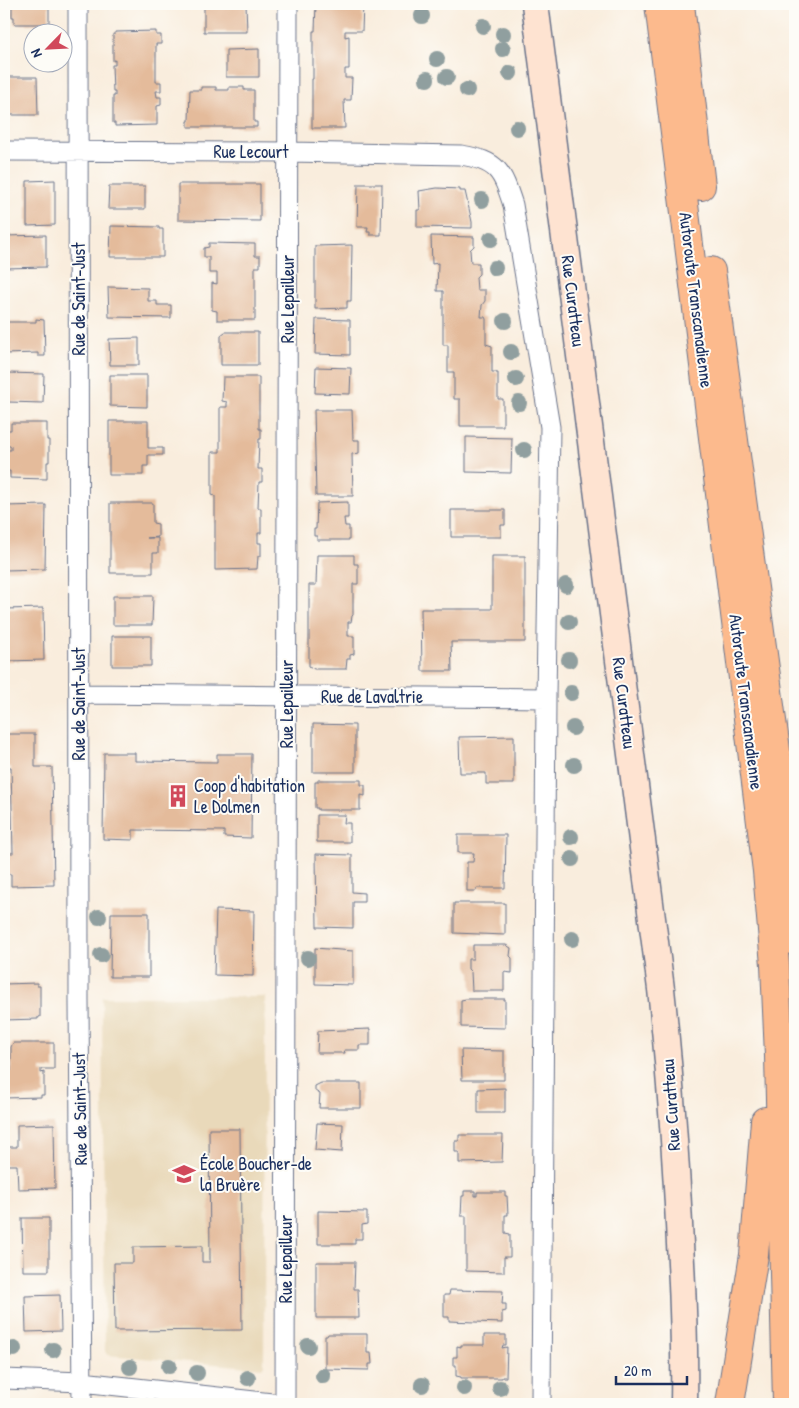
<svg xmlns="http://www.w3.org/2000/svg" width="799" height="1408" font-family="'Patrick Hand',sans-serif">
  <rect width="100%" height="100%" fill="#fdfcf7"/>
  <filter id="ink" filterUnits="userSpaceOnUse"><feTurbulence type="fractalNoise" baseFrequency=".02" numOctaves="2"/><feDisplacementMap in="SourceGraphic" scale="10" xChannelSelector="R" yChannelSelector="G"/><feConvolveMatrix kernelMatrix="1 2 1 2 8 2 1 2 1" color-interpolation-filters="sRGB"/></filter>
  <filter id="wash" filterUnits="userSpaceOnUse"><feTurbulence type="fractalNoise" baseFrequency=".0096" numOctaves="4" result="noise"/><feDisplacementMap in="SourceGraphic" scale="20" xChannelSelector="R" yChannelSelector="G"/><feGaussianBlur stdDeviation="1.12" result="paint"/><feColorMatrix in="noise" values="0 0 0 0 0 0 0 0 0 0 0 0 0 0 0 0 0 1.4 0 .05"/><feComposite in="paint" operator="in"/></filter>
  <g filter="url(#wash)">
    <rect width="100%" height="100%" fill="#f9eddd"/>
    <path fill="#e9d9ba" d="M102,997H265L264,1365L262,1368L107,1355L105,1351Z"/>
    <g id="blocks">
      <path fill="#e4bb9b" d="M12,4H49V24H14V17H12Z
        M204,4H246L247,32H204Z
        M316,4H363L362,31H345V37L349,36V69H345V78H352L351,100H344L345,128H312V79H313V31H315Z
        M156,31V35H161V44H156V82H161V91H156L157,97H161V105L157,106V125L115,126V123H113V96H115V92H113L112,65H115V60L113,61V34H115V32Z
        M259,49V77H226V50Z
        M4,77H37L38,115H4Z
        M201,87H216V90H229V87H244V90H254V122H257V127H188V121H189L190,90H201Z
        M55,180V225L27,226V181Z
        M4,182H8L9,208H4Z
        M178,184H260V221L178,220Z
        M358,184H382L381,235H370V232H367L368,227H357Z
        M109,186H145V209H108Z
        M437,188L460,189V191H465L472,222V228L417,227V210H420L419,191Z
        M111,226L159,227V229H163V257H110Z
        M46,235V267L4,268V236Z
        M431,236L474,237V246L470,250L471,263H479V274L476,277L477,290H485V301L482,305L481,317H485L486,319V344L492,346V372H496V373H498V399H503V426H460V399H454V372H448V345H443V291H437L438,263L432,264Z
        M209,243L255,244V256H260V267H255V320H217V311L212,310V283L217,284V273H209V257H204V248L209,247Z
        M352,245L351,301H347V308L315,309V246Z
        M108,287L148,288V301H157V305H171V318L109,317Z
        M36,319L44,320L45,356H38V353L4,354V322H36Z
        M316,319L350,320V355L315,354Z
        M225,332H258V365H221V335Z
        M139,338V365H110L109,339Z
        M316,367L351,368L350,394L315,393Z
        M8,373L44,374L43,403L8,402Z
        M110,375H147V407L110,406Z
        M223,377H259V429H261V439H259L258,469H262V482H259L258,508H261V533H258V543H261V556H258L257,569L215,570V496L212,495V452H220V407H227V402L222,401Z
        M314,410H352L353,440H359V453L352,454L353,496H316Z
        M109,421H148V448H163V455H148V466H143V475H109Z
        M11,423H47V440H49V462H47V479L10,478V471H5V459H4V450H11V446H5V430H11Z
        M466,437L512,438L511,473L466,472Z
        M348,502V518H344L345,526H349V540H317V536H314V529H316L317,503Z
        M110,503H153V523L158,524V537L147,538H158V553H153V573H110Z
        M46,505L45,569L5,570V567H4V540H6V535H4V508H5V506Z
        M451,510H505V525H501V537H451Z
        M317,555H354V564H358V584H353V615L352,616L351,622H348V636H354V654L350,655V659H347L346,669H314L309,666V585H316Z
        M492,556H525V642H451L452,671H422L421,609H492Z
        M113,596H153L152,625H113Z
        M43,608L44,660L7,661L6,609Z
        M112,636H151V666H112Z
        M313,724L355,725V772H313Z
        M4,734H35V767H52L54,885L11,886V874H6V853H13L11,767H4Z
        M514,736V784H486V773H460L459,737Z
        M104,753H135V761L217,762V754H252L251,838L224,837V831L133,830V840L103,839Z
        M318,780H361V785H365V796L360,795V810H318V808H315V782H318Z
        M317,815H345L344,823H350V842H317Z
        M458,835H506L505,888H477L476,891H467V862H473L474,853H458Z
        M316,854L352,855V892L364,893V902H353V928L317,927Z
        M454,903H505V935L454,933Z
        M216,910L254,911L253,976L214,975Z
        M111,913H149V977H110Z
        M473,945H506L511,948L510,956L512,958V973L504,972V991H472L471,972L468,969V959H473Z
        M315,948L353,951V985L315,984Z
        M37,983V986H40V1017H38V1019L4,1020V984Z
        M466,999H505V1028L461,1027V1000Z
        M370,1029V1045H359V1050H344L345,1053H317L318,1031Z
        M13,1043H54V1069H41V1073L44,1072V1095H41V1097L4,1098V1071H11V1047Z
        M461,1050L504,1051V1080H462Z
        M321,1083H361V1108H319L320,1094L315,1091V1086Z
        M505,1088V1113H478V1089Z
        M317,1123L343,1124L342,1152L315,1150Z
        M54,1124L55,1188L18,1189L17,1165H4V1147H17V1125Z
        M209,1129H240L242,1330L115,1331L114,1263H133V1247L202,1246V1262H210Z
        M459,1135H503L502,1162L459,1163V1152H455V1141H459Z
        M464,1191H475V1196H477V1192H505V1196H507L508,1215H505V1233L510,1234V1257H504V1272L466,1271V1216H461L462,1196H464Z
        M318,1211L367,1212V1224L362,1225V1239H355V1244H318Z
        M22,1218H49V1271H23Z
        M316,1262H355L354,1289H358L359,1318H316Z
        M450,1290L503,1291L502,1304H506V1311L502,1312V1323L449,1321V1317H444V1295H449Z
        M60,1295L61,1331L26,1332L25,1296Z
        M328,1334H367V1353H371L372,1364H369V1370L325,1369V1336H327Z
        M484,1335H506V1345H503L502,1348L507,1347L506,1377H502V1378H461V1377L456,1376V1365H453V1357H457V1346L461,1347V1345H484Z"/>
    </g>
  </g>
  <g filter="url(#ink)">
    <use href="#blocks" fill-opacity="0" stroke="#69728a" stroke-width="1"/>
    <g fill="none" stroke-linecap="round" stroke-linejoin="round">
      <defs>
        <path id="street" d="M78,4L79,1001L82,1404
          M4,151L288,152L461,155C498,161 502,171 513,205L550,427L546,698L541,1404
          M79,694L546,698
          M4,1379L82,1382L281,1404
          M285,1404L288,4"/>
        <path id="secondary" d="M535,4L661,989C670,1074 676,1159 680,1244C683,1297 685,1351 684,1404"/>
        <path id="highway" d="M659,4L767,871L775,965L779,1056L787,1404
          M680,4L701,186
          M711,271L784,809L795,941
          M730,1404L754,1255L765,1121"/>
      </defs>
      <use href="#street" stroke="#69728a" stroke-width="21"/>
      <use href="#secondary" stroke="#69728a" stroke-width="29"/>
      <use href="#highway" stroke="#69728a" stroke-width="30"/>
      <use href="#street" stroke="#fff" stroke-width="19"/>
      <use href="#secondary" stroke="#fee3d1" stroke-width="26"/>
      <use href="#highway" stroke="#fcba8d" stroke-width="28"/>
    </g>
    <g fill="#909f9f">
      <circle cx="422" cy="16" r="8"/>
      <circle cx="483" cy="26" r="8"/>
      <circle cx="503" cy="34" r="8"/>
      <circle cx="503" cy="49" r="8"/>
      <circle cx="437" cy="59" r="8"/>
      <circle cx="510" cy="73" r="8"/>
      <circle cx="447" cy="77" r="8"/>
      <circle cx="427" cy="79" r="8"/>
      <circle cx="467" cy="90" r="8"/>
      <circle cx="517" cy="128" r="8"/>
      <circle cx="482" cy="200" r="8"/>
      <circle cx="491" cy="239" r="8"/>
      <circle cx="495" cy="268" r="8"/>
      <circle cx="505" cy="321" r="8"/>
      <circle cx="511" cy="352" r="8"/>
      <circle cx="516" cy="379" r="8"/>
      <circle cx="519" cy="403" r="8"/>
      <circle cx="524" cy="450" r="8"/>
      <circle cx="566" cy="585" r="8"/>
      <circle cx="569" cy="622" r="8"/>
      <circle cx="569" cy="660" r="8"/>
      <circle cx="571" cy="693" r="8"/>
      <circle cx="573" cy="728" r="8"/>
      <circle cx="574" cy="765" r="8"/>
      <circle cx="571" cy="837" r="8"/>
      <circle cx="572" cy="859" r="8"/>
      <circle cx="99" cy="917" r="8"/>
      <circle cx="572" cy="939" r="8"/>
      <circle cx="101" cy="955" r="8"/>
      <circle cx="308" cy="958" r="8"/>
      <circle cx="308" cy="1346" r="8"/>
      <circle cx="14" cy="1349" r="8"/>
      <circle cx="53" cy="1350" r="8"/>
      <circle cx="169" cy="1366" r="8"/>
      <circle cx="130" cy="1367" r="8"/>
      <circle cx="197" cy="1373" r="8"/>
      <circle cx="323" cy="1376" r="8"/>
      <circle cx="248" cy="1378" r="8"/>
      <circle cx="422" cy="1385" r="8"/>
      <circle cx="464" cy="1388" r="8"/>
      <circle cx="500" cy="1388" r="8"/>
    </g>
  </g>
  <defs>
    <symbol id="building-bare" viewBox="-9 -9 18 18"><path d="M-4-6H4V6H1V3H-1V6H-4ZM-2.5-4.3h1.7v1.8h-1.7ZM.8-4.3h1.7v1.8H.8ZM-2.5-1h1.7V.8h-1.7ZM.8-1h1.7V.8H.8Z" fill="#d1495b" stroke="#fdfcf7" stroke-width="2.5" paint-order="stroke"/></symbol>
    <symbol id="school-bare" viewBox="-9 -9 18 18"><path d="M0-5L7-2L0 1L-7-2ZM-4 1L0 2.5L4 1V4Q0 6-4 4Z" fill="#d1495b" stroke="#fdfcf7" stroke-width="2.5" paint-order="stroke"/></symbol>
  </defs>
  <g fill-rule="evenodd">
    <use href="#building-bare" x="162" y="780" width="32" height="32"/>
    <use href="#school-bare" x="168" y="1158" width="32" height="32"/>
  </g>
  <g text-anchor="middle" stroke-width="4" stroke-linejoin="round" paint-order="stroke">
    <g font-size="18" fill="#1b2f5e" stroke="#fdfcf7">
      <text x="251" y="158">Rue Lecourt</text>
      <text transform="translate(79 299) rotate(-90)" y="6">Rue de Saint-Just</text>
      <text transform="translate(288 299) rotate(-90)" y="6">Rue Lepailleur</text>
      <text transform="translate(696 300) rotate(83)" y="6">Autoroute Transcanadienne</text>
      <text transform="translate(573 301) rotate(83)" y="6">Rue Curatteau</text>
      <text x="372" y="703">Rue de Lavaltrie</text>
      <text transform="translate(746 702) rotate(83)" y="6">Autoroute Transcanadienne</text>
      <text transform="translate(624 703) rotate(83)" y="6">Rue Curatteau</text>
      <text transform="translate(79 704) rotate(-90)" y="6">Rue de Saint-Just</text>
      <text transform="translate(287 704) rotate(-90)" y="6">Rue Lepailleur</text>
      <text transform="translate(671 1105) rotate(-94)" y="6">Rue Curatteau</text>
      <text transform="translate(80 1109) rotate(-91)" y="6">Rue de Saint-Just</text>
      <text transform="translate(286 1259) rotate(-90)" y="6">Rue Lepailleur</text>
    </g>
    <g font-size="18" fill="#1b2f5e" stroke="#fdfcf7" text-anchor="start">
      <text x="194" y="792">Coop d'habitation<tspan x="194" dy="21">Le Dolmen</tspan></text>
      <text x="200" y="1170">École Boucher-de<tspan x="200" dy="21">la Bruère</tspan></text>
    </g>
  </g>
  <rect width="799" height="1408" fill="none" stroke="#fdfcf7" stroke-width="20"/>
  <g transform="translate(48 48) rotate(246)"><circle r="24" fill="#fdfcf7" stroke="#a3aaba"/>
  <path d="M0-4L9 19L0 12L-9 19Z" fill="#d1495b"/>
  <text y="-8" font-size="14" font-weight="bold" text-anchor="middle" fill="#1b2f5e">N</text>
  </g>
  <path d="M616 1376v8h71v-8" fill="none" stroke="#1b2f5e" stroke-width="2.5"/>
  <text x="624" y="1376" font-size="15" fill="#1b2f5e" stroke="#fdfcf7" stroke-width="4" paint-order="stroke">20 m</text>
</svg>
